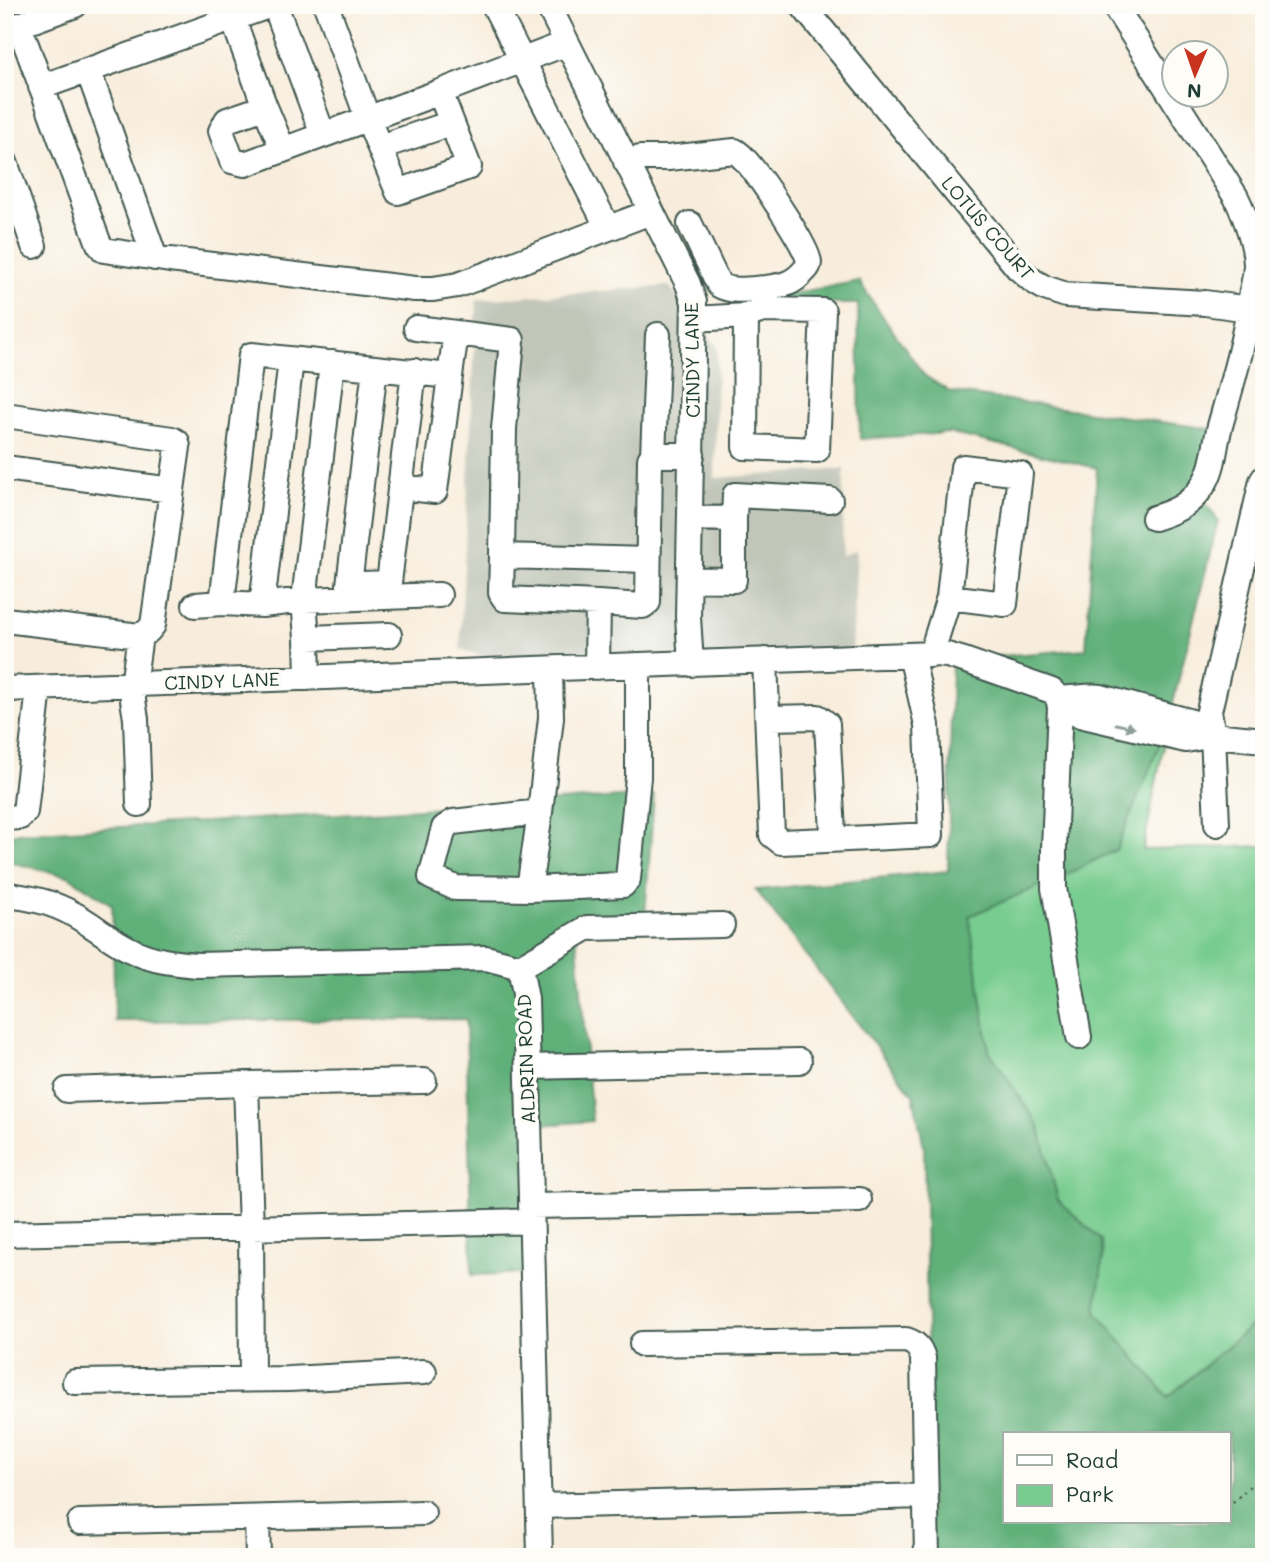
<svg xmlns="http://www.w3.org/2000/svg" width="1269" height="1562" font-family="Mali,sans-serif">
  <rect width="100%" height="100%" fill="#fdfcf7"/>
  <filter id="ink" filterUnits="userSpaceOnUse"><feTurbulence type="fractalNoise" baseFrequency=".0143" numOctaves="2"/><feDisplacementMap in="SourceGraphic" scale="14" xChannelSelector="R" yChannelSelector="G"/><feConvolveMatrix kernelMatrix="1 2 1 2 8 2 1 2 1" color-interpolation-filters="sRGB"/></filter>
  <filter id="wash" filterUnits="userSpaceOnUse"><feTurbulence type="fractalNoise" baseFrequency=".00686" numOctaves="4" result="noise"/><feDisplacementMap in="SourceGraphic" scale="28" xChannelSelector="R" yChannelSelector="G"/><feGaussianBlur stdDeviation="1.57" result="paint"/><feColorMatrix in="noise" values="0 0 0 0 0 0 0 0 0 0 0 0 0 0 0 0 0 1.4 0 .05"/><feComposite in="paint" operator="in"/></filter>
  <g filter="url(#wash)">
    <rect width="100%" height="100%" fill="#f8eddc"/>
    <path fill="#c2c6b9" d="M669,286L717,347L715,478L844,469L842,556L857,549L852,652L486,657L460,649L477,300Z"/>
    <path fill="#77cc8f" stroke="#4b8462" stroke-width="2" d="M1167,727L1143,850L1264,846V1315L1168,1397L1096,1312L1103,1255L1101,1240L1058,1200L1039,1126L989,1051L969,916L1067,874Z"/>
    <path fill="#61b07a" stroke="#407657" stroke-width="2" fill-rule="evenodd" d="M859,281L872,301L924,375L950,392L1226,431L1201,496L1218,521L1167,727L1116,850L1067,874L969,916L989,1051L1039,1126L1058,1200L1101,1240L1103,1255L1096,1312L1168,1397L1264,1315V1557H931L924,1147L913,1095L756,890L948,871L952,660L1086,649L1097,468L949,433L860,439L858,304H736ZM1005,1434H1229V1522H1005Z
      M654,795L645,916L575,920L592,1121L529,1126L535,1273L472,1275L466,1019L115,1021L112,905L68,876L5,861V834Z"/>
  </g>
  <g filter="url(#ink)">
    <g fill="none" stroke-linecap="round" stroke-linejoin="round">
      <defs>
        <path id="minor" d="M275,5L323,135
          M326,5L368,119L398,192L469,167L440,92L567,43
          M494,5L608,228
          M548,5L688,284L694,302L688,617L691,664
          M802,5L1018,268L1033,281L1045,288L1066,295L1205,303L1249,309
          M1114,5L1236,197C1246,218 1255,241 1256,264C1256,274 1253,285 1251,296C1245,340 1232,383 1220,426C1214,447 1215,468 1202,487C1190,505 1174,512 1154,518
          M233,19L265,107L227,120L221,131L232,161L245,164L440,92
          M19,25L99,244L104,250L170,260L415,289H433L458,285L651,212
          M6,30L75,5
          M88,70L155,258
          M41,87L271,5
          M265,107L283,150
          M380,147L452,123
          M5,162L34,246
          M626,162L640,158H668L735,151C739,154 740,154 743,158C755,169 810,250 809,262C809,267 807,268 804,271C793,284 782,286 766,288C751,289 732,293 719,285L690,224
          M694,319L746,316L763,310L823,311L817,450L745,447L746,316
          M416,328L512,340L504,429L502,556
          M332,363L304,600L439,595
          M450,376L456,333
          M5,415L172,439L177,442L178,447L153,625L148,631L140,636L133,685V700L136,719L139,804
          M653,455L658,335
          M5,468L172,490
          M734,519L735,495L830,500
          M689,579L734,580V519L690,518
          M362,584L389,583L414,371
          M349,585L375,368
          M222,603L251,355L450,376L435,491L400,487
          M598,603L505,599L501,593L502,556L648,560
          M195,605L222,603L262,605L304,600L307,638
          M262,605L291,360
          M5,620L140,636
          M931,655L949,597L963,467L1020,474L1005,604L949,597
          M765,660L772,835L781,842L827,840L833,833L827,724L818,717L768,718
          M597,667L598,603L643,606L648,602L650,459L653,455H692
          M550,669L551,718L540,812L453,822L444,828L431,877L456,888L529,889L623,885L628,879L638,777V666
          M308,678L307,638L389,635
          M5,689L934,654L947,655L964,660L1052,691L1058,698L1060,707L1054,848V888L1079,1037
          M1058,698C1072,700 1086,695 1101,697L1196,723L1213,735L1186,740L1080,715L1066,699
          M1213,735L1264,740
          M5,818L20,817L25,812L39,688
          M1217,824L1213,735L1209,711L1262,481L1264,478
          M827,840L931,835L927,725L911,655
          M529,889L540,812
          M5,895C29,897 52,902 73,914C94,925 111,941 133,951C153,961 175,963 197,965L486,958L520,967
          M520,967L526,999L540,1557
          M520,967L587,928L722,925
          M528,1067L799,1061
          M246,1084L251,1228L252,1378
          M67,1090L246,1084L424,1081
          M531,1206L859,1200
          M5,1234L531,1221
          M642,1344L906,1340C916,1343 920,1348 923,1358L927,1557
          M75,1382L289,1379L424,1372
          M539,1506L926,1496
          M257,1518L258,1557
          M80,1522L423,1513"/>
      </defs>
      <use href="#minor" stroke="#40574d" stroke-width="28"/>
      <path stroke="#40574d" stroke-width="2.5" stroke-dasharray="2 5" stroke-linecap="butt" d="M1233,1502L1264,1473"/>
      <use href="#minor" stroke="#fff" stroke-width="24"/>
    </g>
    <defs><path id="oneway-solid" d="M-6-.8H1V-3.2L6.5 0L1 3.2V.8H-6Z" transform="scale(1.75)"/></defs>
    <use fill="#8f9e9a" href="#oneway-solid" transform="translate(1125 726) rotate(13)"/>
  </g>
  <g text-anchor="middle" stroke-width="7" stroke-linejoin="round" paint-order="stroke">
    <g font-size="19" fill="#1f3d34" stroke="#fdfcf7">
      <text transform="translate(988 228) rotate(49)" y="7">LOTUS COURT</text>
      <text transform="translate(692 360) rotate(-91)" y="7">CINDY LANE</text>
      <text transform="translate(222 681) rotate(-2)" y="7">CINDY LANE</text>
      <text transform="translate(526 1059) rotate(-92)" y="7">ALDRIN ROAD</text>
    </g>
  </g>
  <rect width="1269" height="1562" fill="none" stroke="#fdfcf7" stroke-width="28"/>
  <rect x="1003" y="1432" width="228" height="91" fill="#fdfcf7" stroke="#a4b0a9" stroke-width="2"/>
  <rect x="1017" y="1455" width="35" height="10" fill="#ffffff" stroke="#a4b0a9" stroke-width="2"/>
  <text x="1066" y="1468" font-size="21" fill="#1f3d34">Road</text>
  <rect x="1017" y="1485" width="35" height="21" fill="#77cc8f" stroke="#a4b0a9" stroke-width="2"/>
  <text x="1066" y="1502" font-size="21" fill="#1f3d34">Park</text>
  <g transform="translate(1195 74) rotate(182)"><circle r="33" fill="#fdfcf7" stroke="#a4b0a9" stroke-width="2"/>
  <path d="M0-5L12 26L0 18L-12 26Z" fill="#c8321e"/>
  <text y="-10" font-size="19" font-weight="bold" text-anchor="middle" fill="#1f3d34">N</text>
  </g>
</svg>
